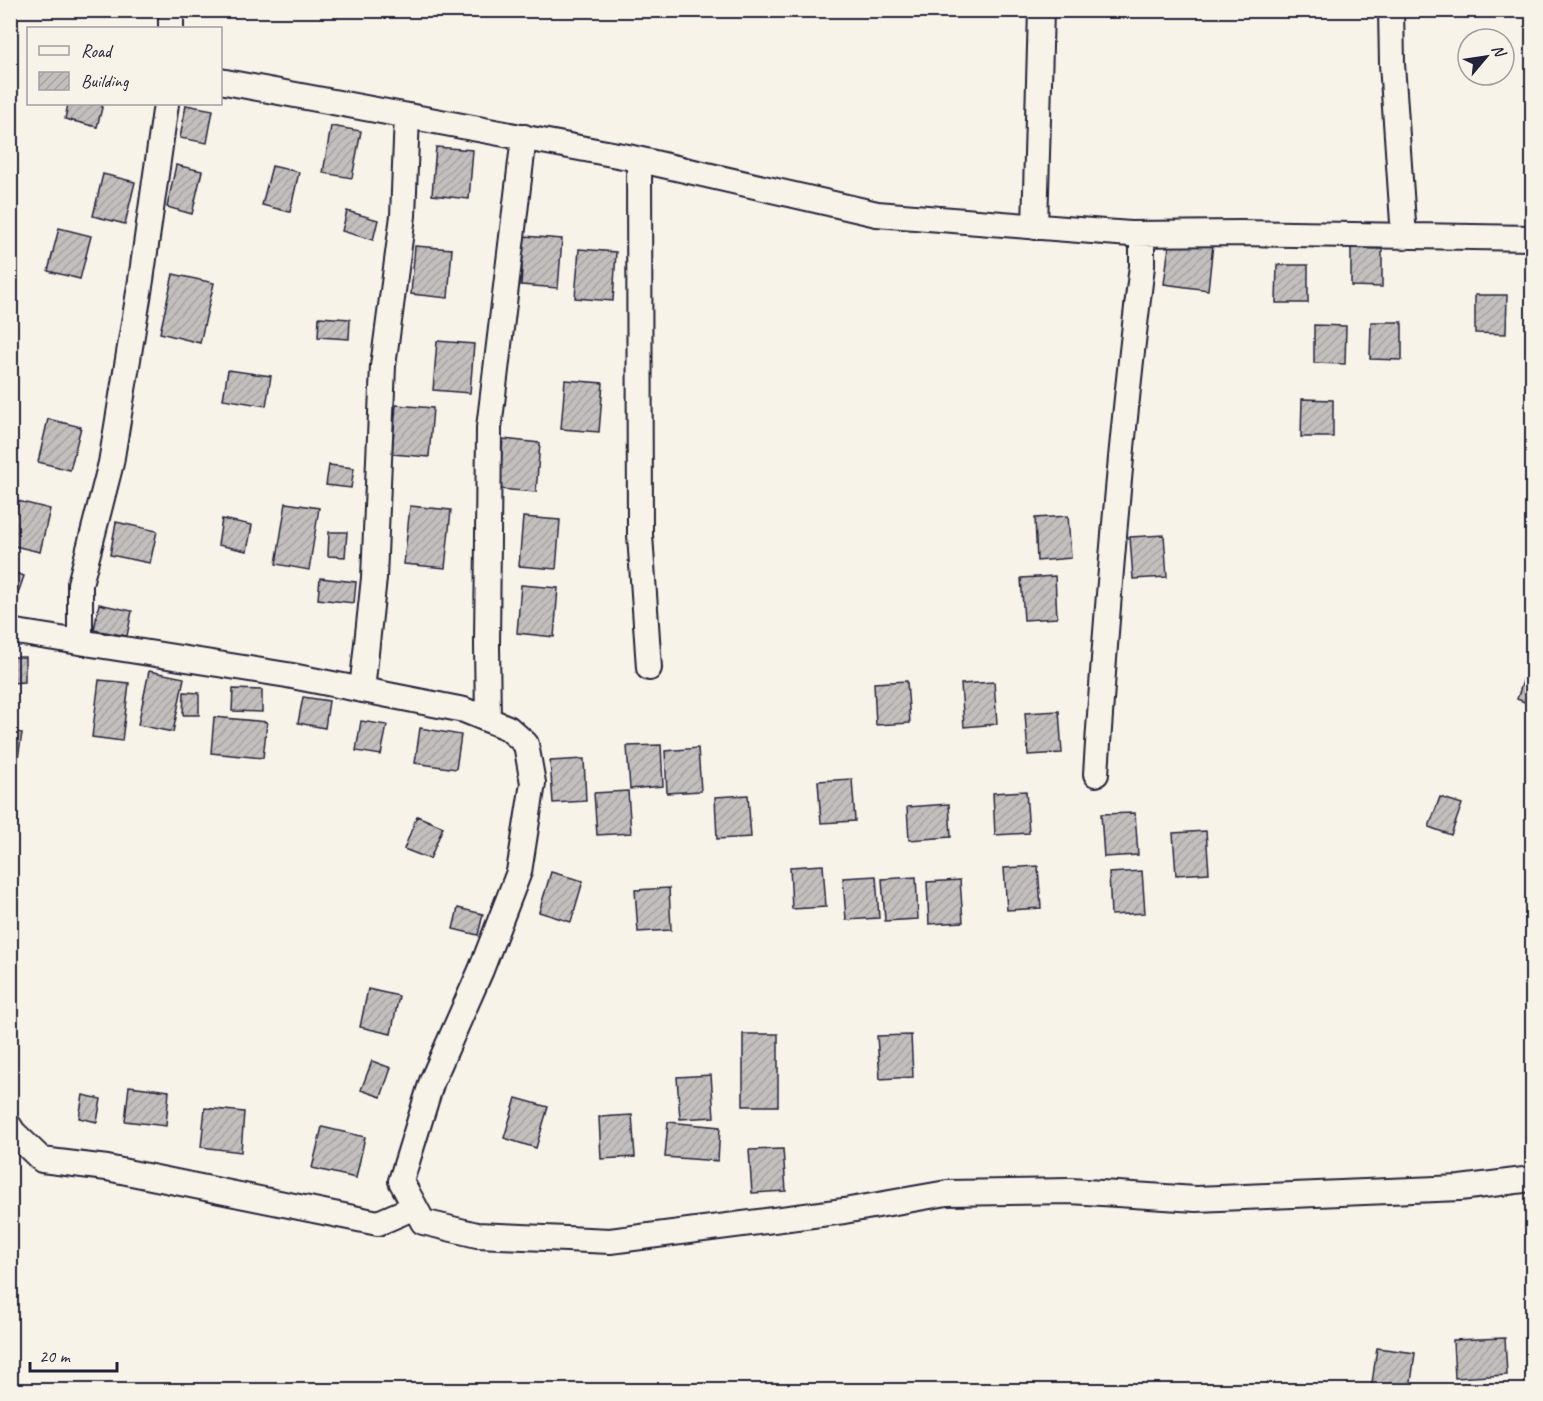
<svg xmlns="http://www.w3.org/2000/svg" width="1543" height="1401" font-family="Caveat,sans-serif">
  <defs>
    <pattern id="building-hatch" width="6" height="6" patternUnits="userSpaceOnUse" patternTransform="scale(1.5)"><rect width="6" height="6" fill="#c2bfbd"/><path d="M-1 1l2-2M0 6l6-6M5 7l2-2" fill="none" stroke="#a6a4a3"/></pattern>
  </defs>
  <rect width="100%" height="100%" fill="#f7f3e8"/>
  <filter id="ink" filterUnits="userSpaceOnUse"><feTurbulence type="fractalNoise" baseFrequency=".0167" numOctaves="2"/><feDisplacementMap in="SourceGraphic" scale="12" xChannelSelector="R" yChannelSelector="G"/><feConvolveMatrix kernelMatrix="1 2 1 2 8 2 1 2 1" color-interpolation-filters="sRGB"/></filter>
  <g filter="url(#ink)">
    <path fill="url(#building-hatch)" stroke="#22223b" stroke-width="1.5" d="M68,104H103L97,127L65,119Z
      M186,105L213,110L207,143L180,138Z
      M331,126L361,131L352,178L323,173Z
      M436,147L473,150L469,199L432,195Z
      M176,165L202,171L192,214L167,207Z
      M272,166L299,172L290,212L262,205Z
      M103,174L135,182L125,224L93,216Z
      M347,211L378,220L373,240L342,231Z
      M59,228L91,236L80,279L48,271Z
      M524,236L562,239L558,288L521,285Z
      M1170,238L1213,244L1208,290L1164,284Z
      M415,246L452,249L448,298L411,294Z
      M1351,248L1382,249V287L1351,286Z
      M579,249L616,252L613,301L575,298Z
      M1277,265H1308V303H1276Z
      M173,274L214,283L200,343L160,333Z
      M1475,295H1507L1506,334L1475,333Z
      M319,317L350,319L349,339L318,337Z
      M1371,322H1402V360L1370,359Z
      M1314,325L1346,326L1345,364L1314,363Z
      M437,341L474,344L470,393L433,390Z
      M228,370L271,376L266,406L223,399Z
      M565,380L603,383L599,432L561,429Z
      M1302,399L1333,400V437H1301Z
      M396,405L433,408L429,457L392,454Z
      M48,419L81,427L70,470L38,462Z
      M503,439L540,443L536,492L499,489Z
      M329,465L354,468L351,488L326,485Z
      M18,501L50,509L40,552L10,545V531Z
      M286,503L319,508L309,570L276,564Z
      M410,506L451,510L445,568L404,564Z
      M1068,516L1071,558L1037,561L1035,518Z
      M523,517L560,520L556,569L519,566Z
      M222,519L252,525L247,551L218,545Z
      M116,522L157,531L150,563L110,555Z
      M329,532H347L345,557L328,556Z
      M1164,535L1167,577L1133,579L1130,537Z
      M10,571L24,576L16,599L10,597Z
      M1055,576L1057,618L1024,620L1021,578Z
      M320,578L356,582L354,603L318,599Z
      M521,585L558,588L554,637L517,633Z
      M99,604L132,611L127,636L94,630Z
      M1532,654V705L1517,699Z
      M10,657H25V682L10,683Z
      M149,671L184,678L173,732L138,725Z
      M99,680L129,683L122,741L92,737Z
      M907,681L910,723L876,725L874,683Z
      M994,682L997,724L964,727L961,684Z
      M233,689L262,690V712L232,711Z
      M184,692L199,693V715H183Z
      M303,697L329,701L325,728L298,723Z
      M1059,711L1062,753L1028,755L1025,713Z
      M214,717L267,722L263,758L211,753Z
      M361,721L387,725L381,755L356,751Z
      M420,728L461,735L456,769L415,763Z
      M10,731L22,733L17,764L10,763Z
      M661,745L663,786L630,789L627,746Z
      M698,748L701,791L667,793L665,751Z
      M584,759L586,801L553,803L550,761Z
      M852,779L855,821L821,823L818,781Z
      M628,791L631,833L597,835L594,793Z
      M1026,791L1029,833L995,835L993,793Z
      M748,795L751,837L717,839L715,797Z
      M1440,797L1462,804L1451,835L1429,827Z
      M949,804L951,837L909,840L907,807Z
      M1135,813L1138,855L1104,857L1101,814Z
      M417,816L443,827L430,859L404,849Z
      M1206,831L1209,873L1176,875L1173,833Z
      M823,865L826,907L792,909L790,867Z
      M1038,866L1041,908L1007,910L1004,868Z
      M1142,871L1145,913L1111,915L1109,873Z
      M551,872L583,881L571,922L539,912Z
      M876,876L879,918L846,920L843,878Z
      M916,877L918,919L885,921L882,879Z
      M960,880L963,922L929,924L927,882Z
      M669,888L671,930L638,932L635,890Z
      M458,908L483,914L478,935L453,929Z
      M368,989L399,996L391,1034L360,1027Z
      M743,1034H778V1106H743Z
      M911,1035L913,1077L880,1079L877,1036Z
      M372,1061L391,1068L381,1097L361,1090Z
      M711,1075L714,1117L680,1119L677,1077Z
      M129,1086L169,1091L166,1126L125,1121Z
      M83,1095L101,1099L97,1122L79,1118Z
      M516,1098L548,1107L536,1148L504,1138Z
      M205,1108L244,1112L241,1152L201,1147Z
      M632,1115L635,1157L601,1159L599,1117Z
      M668,1122L720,1127L718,1161L665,1157Z
      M322,1127L365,1137L356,1178L312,1168Z
      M783,1149L786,1191L752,1193L749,1150Z
      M1505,1338L1507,1375L1455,1378L1453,1340Z
      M1377,1348L1415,1353L1410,1390H1371Z"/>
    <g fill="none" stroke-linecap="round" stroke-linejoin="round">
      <defs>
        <path id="street" d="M1391,10L1392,64L1404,237
          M171,28V10
          M220,81L628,157L877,214L1130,234L1241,233L1532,238
          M639,160L640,535L649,668
          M1035,227L1041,10
          M10,631L287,675L464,710L508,728L526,744L533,783L519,872L481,970L432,1081L401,1181L423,1222L477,1235L610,1241L844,1211L947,1193L1070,1191L1196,1199L1460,1188L1532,1179
          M80,642V584L111,463L141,280L166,104
          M362,690L374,578L383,366L403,216L407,116
          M488,720L487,645L489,428L524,137
          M1096,774C1107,604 1121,435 1142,266V235
          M10,1127L13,1132L42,1160L107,1168L378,1223L415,1207"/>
      </defs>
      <use href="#street" stroke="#22223b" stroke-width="28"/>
      <use href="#street" stroke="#f7f3e8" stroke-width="24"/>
    </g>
  </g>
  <rect width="1543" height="1401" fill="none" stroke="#f7f3e8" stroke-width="36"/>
  <rect x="18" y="18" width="1507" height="1365" fill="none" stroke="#22223b" stroke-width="2" filter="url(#ink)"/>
  <rect x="27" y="27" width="195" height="78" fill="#f7f3e8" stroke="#a29fa3" stroke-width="1.5"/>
  <rect x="39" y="46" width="30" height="9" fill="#f7f3e8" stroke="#a29fa3" stroke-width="1.5"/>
  <text x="81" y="57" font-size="18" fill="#22223b">Road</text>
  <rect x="39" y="72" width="30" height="18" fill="url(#building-hatch)" stroke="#a29fa3" stroke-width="1.5"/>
  <text x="81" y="87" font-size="18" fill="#22223b">Building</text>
  <g transform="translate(1486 57) rotate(61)"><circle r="28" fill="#f7f3e8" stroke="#a29fa3" stroke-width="1.5"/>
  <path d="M0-4.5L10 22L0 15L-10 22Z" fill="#22223b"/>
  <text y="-9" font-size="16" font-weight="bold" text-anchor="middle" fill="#22223b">N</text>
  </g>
  <path d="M30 1362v9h87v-9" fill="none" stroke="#22223b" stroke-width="3"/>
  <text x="39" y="1362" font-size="18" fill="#22223b" stroke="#f7f3e8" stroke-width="4.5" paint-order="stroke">20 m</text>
</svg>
